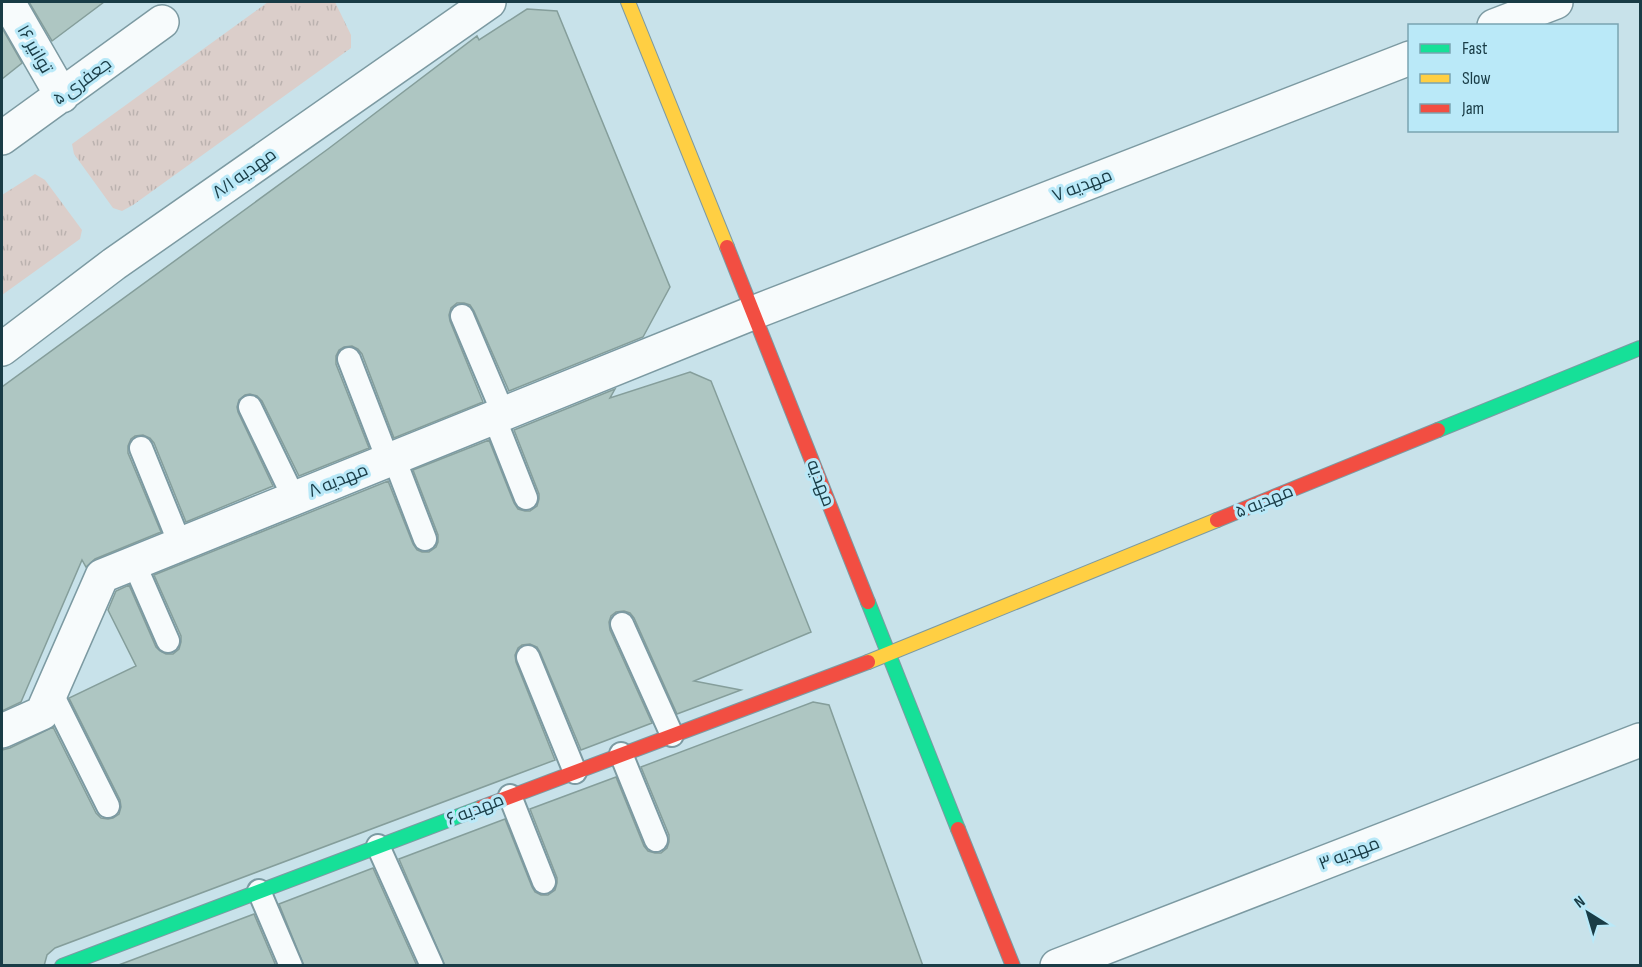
<svg xmlns="http://www.w3.org/2000/svg" width="1642" height="967" font-family="'Sofia Sans Condensed',Cairo,sans-serif">
  <defs>
    <pattern id="grass-tufts" width="24" height="20" patternUnits="userSpaceOnUse" patternTransform="scale(1.5)"><rect width="24" height="20" fill="#dbceca"/><path d="M3 7l-1-3M5 7V3M7 7l1-3M15 17l-1-3M17 17v-4M19 17l1-3" fill="none" stroke="#bbb2af"/></pattern>
  </defs>
  <rect width="100%" height="100%" fill="#c8e2ea"/>
  <path fill="url(#grass-tufts)" d="M268,2H335L351,35V48L133,205L122,211L113,208L74,154L72,144Z
    M35,174L45,180L82,230L80,239L2,295V195Z"/>
  <path fill="#aec6c2" stroke="#859e9b" stroke-width="1.5" d="M29,2H104L52,41Z
    M527,9L557,11L670,287L643,337L509,391L474,311L470,305L464,303H457L451,308L449,315L450,321L483,402L394,438L362,354L358,349L352,346L344,347L339,350L336,356V364L369,448L299,476L262,401L257,396L250,394L245,395L239,400L237,407L238,412L273,486L186,522L154,443L150,438L143,435L135,436L131,439L128,446V453L161,532L95,559L86,567L82,560L21,702L2,711V387L328,149L477,36L479,40Z
    M2,28L22,63L2,79Z
    M690,372L711,381L811,632L694,681L741,690L677,714L634,618L630,613L624,611L616,612L611,616L609,622L610,630L652,723L581,750L540,652L537,647L530,644L522,645L518,648L515,655L516,662L555,760L55,948L47,955L44,966H2V750L10,748L53,727L96,813L101,818L108,819L113,818L119,814L121,807L120,800L69,698L136,666L108,610L116,591L129,585L156,647L160,651L166,654H173L179,649L181,642V636L154,575L388,481L413,544L417,550L422,552H429L436,547L438,542V535L413,470L489,440L514,503L518,509L525,511H530L537,506L539,499V494L514,430L615,389L610,398Z
    M813,702L829,705L923,966H445L399,859L505,819L532,887L535,892L541,895H548L555,890L557,883V878L530,809L616,777L644,846L648,851L655,853H661L667,848L669,842V835L641,767Z
    M373,868L417,966H304L279,904Z
    M254,914L276,966H116Z"/>
  <g fill="none" stroke-linecap="round" stroke-linejoin="round">
    <defs>
      <path id="lane" d="M462,316L503,413
        M349,359L388,460
        M250,407L294,498
        M494,417L526,498
        M141,448L180,544
        M394,458L425,539
        M134,563L168,641
        M622,624L672,735
        M528,657L575,772
        M51,692L108,806
        M621,754L656,840
        M510,796L544,882
        M378,846L432,966
        M259,891L291,966"/>
      <path id="street" d="M8,2L62,96
        M1494,26L1556,2
        M2,138L162,22
        M2,349L114,264L489,2
        M2,731L42,713L102,576L755,312L1410,58
        M1057,966L1640,740"/>
      <path id="fast" d="M1438,430L1640,348
        M868,602L958,829
        M62,966L480,808"/>
      <path id="slow" d="M628,2L727,247
        M868,662L1217,520"/>
      <path id="jam" d="M727,247L868,602
        M1217,520L1438,430
        M480,808L868,662
        M958,829L1013,966"/>
    </defs>
    <use href="#lane" stroke="#7c9aa2" stroke-width="26"/>
    <use href="#street" stroke="#7c9aa2" stroke-width="36"/>
    <use href="#fast" stroke="#7c9aa2" stroke-width="16"/>
    <use href="#slow" stroke="#7c9aa2" stroke-width="16"/>
    <use href="#jam" stroke="#7c9aa2" stroke-width="16"/>
    <use href="#lane" stroke="#f7fbfc" stroke-width="22"/>
    <use href="#street" stroke="#f7fbfc" stroke-width="33"/>
    <use href="#fast" stroke="#16e098" stroke-width="14"/>
    <use href="#slow" stroke="#ffcf43" stroke-width="14"/>
    <use href="#jam" stroke="#f24e42" stroke-width="14"/>
  </g>
  <g text-anchor="middle" stroke-width="6" stroke-linejoin="round" paint-order="stroke">
    <g font-size="18" fill="#193c46" stroke="#bae9f8">
      <text transform="translate(35 49) rotate(60)" y="6">توانیر ۱۶</text>
      <text transform="translate(82 81) rotate(-36)" y="6">جعفری ۵</text>
      <text transform="translate(244 173) rotate(-35)" y="6">مهدیه ۸/۱</text>
      <text transform="translate(1082 185) rotate(-21)" y="6">مهدیه ۷</text>
      <text transform="translate(338 480) rotate(-22)" y="6">مهدیه ۸</text>
      <text transform="translate(821 483) rotate(69)" y="6">مهدیه</text>
      <text transform="translate(1264 501) rotate(-22)" y="6">مهدیه ۵</text>
      <text transform="translate(475 809) rotate(-21)" y="6">مهدیه ۶</text>
      <text transform="translate(1349 853) rotate(-21)" y="6">مهدیه ۳</text>
    </g>
  </g>
  <rect width="1642" height="967" fill="none" stroke="#193c46" stroke-width="6"/>
  <rect x="1408" y="24" width="210" height="108" fill="#bae9f8" stroke="#7aa4b1" stroke-width="1.5"/>
  <rect x="1420" y="44" width="30" height="9" fill="#16e098" stroke="#7aa4b1" stroke-width="1.5"/>
  <text x="1462" y="54" font-size="18" fill="#193c46">Fast</text>
  <rect x="1420" y="74" width="30" height="9" fill="#ffcf43" stroke="#7aa4b1" stroke-width="1.5"/>
  <text x="1462" y="84" font-size="18" fill="#193c46">Slow</text>
  <rect x="1420" y="104" width="30" height="9" fill="#f24e42" stroke="#7aa4b1" stroke-width="1.5"/>
  <text x="1462" y="114" font-size="18" fill="#193c46">Jam</text>
  <g transform="translate(1588 913) rotate(323)" stroke="#bae9f8" stroke-width="4.5" paint-order="stroke">
  <path d="M0-4.5L10 22L0 15L-10 22Z" fill="#193c46"/>
  <text y="-9" font-size="16" font-weight="bold" text-anchor="middle" fill="#193c46">N</text>
  </g>
</svg>
